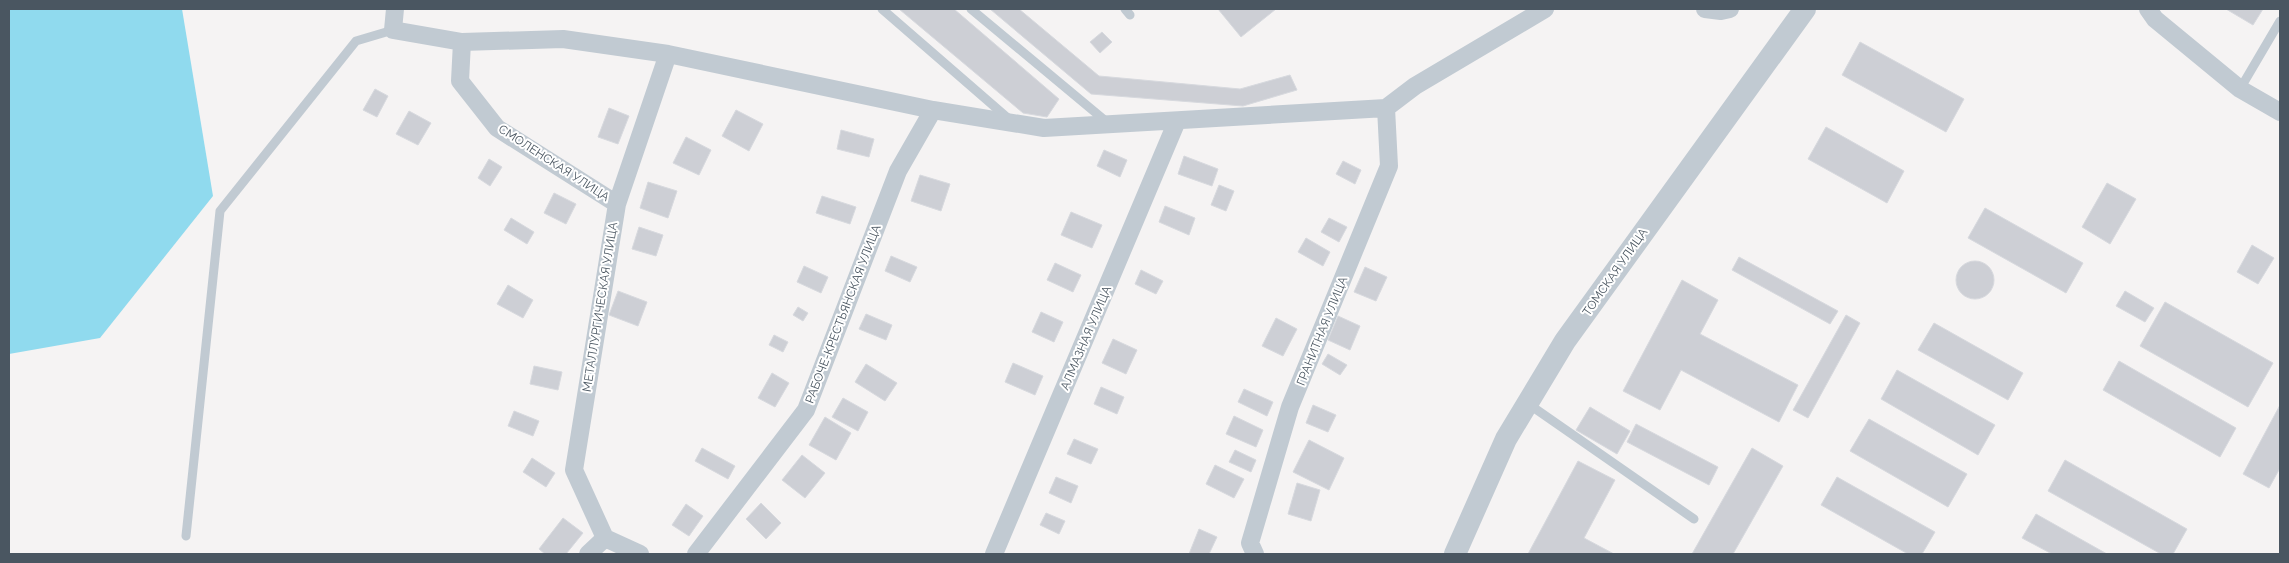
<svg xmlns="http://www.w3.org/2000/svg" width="2289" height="563" font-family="Raleway,sans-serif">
  <rect width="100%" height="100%" fill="#f5f3f3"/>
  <path fill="#90daee" d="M9,9H182L213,196L100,338L9,354Z"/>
  <path fill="#cdcfd5" stroke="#d7d9de" d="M899,9H954L1059,99L1047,117L1023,113Z
    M990,9H1019L1099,76L1240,89L1290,75L1297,90L1243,106L1091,94Z
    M1218,9H1276L1241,37Z
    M2226,9H2263L2253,25Z
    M1102,32L1112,42L1100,53L1090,42Z
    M1860,42L1964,99L1946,132L1842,75Z
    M375,89L388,96L377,117L363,110Z
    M609,108L629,116L618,144L598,137Z
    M736,110L763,124L749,151L722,136Z
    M409,111L431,123L418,145L396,134Z
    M1826,127L1904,171L1887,203L1808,159Z
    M841,130L874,139L869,157L837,149Z
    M686,137L711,150L699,175L673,163Z
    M1104,150L1127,160L1120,177L1097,166Z
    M1184,156L1218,169L1212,186L1178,174Z
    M489,159L502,167L490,186L478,178Z
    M1343,161L1361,170L1355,184L1336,174Z
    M920,175L950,184L941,211L911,201Z
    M648,182L677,191L668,218L640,208Z
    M2107,183L2136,199L2110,244L2082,227Z
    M1219,185L1234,191L1226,211L1211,205Z
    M554,193L576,204L566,224L544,213Z
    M822,196L856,207L850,224L816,213Z
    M1165,206L1195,218L1189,235L1159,222Z
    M1985,208L2083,263L2066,293L1968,238Z
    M1071,212L1102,225L1092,248L1061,235Z
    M511,218L534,232L527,244L504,230Z
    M1329,218L1347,227L1339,242L1321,232Z
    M639,227L663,235L656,256L632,249Z
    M1306,238L1330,252L1323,266L1298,252Z
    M2252,245L2274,258L2258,284L2237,272Z
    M891,256L917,267L910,282L885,271Z
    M1739,257L1838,311L1830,324L1732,270Z
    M1956 280a19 19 0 1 1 38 0a19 19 0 1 1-38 0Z
    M1055,263L1081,275L1073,292L1047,280Z
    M804,266L828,277L821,293L797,282Z
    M1365,267L1387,277L1376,301L1354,292Z
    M1141,270L1163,281L1156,294L1135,284Z
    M1682,280L1718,300L1700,334L1798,385L1779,422L1681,370L1660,410L1623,391Z
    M508,285L533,300L523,318L497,304Z
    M618,291L647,302L638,326L609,315Z
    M2125,291L2154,308L2145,322L2116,306Z
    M2165,302L2273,363L2248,407L2140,346Z
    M798,307L808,313L803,321L793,315Z
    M1041,312L1063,322L1054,342L1032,332Z
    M866,314L892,325L886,340L859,329Z
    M1846,315L1860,323L1808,418L1793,410Z
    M1338,316L1360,326L1350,350L1328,340Z
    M1276,318L1297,329L1283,356L1262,346Z
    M1934,323L2023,373L2008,400L1918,350Z
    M774,335L788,342L783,352L769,345Z
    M1113,339L1137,350L1126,374L1102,363Z
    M1328,354L1347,365L1340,375L1322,364Z
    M2119,361L2236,428L2220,457L2103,390Z
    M1013,363L1043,376L1035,395L1005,382Z
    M866,364L897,383L885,401L855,382Z
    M534,366L562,372L558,390L530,384Z
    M1897,370L1995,425L1978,455L1881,399Z
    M772,373L789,383L775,407L758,398Z
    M1101,387L1124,397L1117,414L1094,404Z
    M1244,389L1273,402L1267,416L1238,402Z
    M843,398L868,412L858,431L832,417Z
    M1313,405L1336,415L1328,432L1306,423Z
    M2280,405V468L2269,488L2243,474Z
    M1590,407L1630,431L1617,454L1576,430Z
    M514,411L539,421L533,436L508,426Z
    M1234,416L1263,430L1256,447L1226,434Z
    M825,417L851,433L836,460L809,445Z
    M1869,419L1967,474L1948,507L1850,451Z
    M1636,424L1718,467L1709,485L1627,442Z
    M1074,439L1098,449L1091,464L1067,454Z
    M1309,440L1344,458L1329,490L1293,472Z
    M702,448L735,466L728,479L695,461Z
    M1752,448L1783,466L1733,554H1692Z
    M1235,450L1256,460L1251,472L1229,462Z
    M802,455L825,473L805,498L782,480Z
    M532,458L555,473L546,487L523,472Z
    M2065,460L2187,529L2173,554H2161L2048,491Z
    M1578,461L1615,480L1584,538L1614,554H1528Z
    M1215,465L1244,479L1234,498L1206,484Z
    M1056,477L1078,486L1071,503L1049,493Z
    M1837,477L1935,532L1922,554H1908L1821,505Z
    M1297,483L1320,490L1311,521L1288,514Z
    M761,503L781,523L766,539L746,519Z
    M686,504L703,516L689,536L672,525Z
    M1046,513L1065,521L1059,534L1040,525Z
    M2036,514L2107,554H2052L2022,538Z
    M563,518L583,533L566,554H545L539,549Z
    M1199,529L1217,537L1209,554H1189Z"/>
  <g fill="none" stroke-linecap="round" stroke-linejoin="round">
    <path stroke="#c1cad2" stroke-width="9" d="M882,9L1010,120
      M971,9L1108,123
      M1125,9L1130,15
      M2240,89L2280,21
      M1527,403L1694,519
      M186,536L220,211L356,41L393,30"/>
    <path stroke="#c1cad2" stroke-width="18" d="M395,9L393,30L462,42L563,39L668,54L933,110L1044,128L1386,108L1415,86L1545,9
      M1705,9L1721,11L1730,9
      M2148,9L2155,19L2240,89L2280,112
      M462,42L460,81L497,128L617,204
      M605,538L640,554
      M588,554L605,538L574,470L617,204L668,54
      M696,554L806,410L898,171L933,110
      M994,554L1177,121
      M1255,554L1250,543L1290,407L1389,166L1386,108"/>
    <path stroke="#c1cad2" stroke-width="22" d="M1455,554L1506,439L1565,341L1805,9"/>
  </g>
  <g text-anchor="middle" stroke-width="4" stroke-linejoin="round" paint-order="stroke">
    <g font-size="12" fill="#4a5661" stroke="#fff">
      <text transform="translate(554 163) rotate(33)" y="4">СМОЛЕНСКАЯ УЛИЦА</text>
      <text transform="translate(1615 272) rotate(-55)" y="4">ТОМСКАЯ УЛИЦА</text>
      <text transform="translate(600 307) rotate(-81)" y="4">МЕТАЛЛУРГИЧЕСКАЯ УЛИЦА</text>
      <text transform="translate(843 314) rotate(-69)" y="4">РАБОЧЕ-КРЕСТЬЯНСКАЯ УЛИЦА</text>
      <text transform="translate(1322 331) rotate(-68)" y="4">ГРАНИТНАЯ УЛИЦА</text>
      <text transform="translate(1086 338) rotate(-67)" y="4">АЛМАЗНАЯ УЛИЦА</text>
    </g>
  </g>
  <rect width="2289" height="563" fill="none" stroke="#4a5661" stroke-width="20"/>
</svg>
